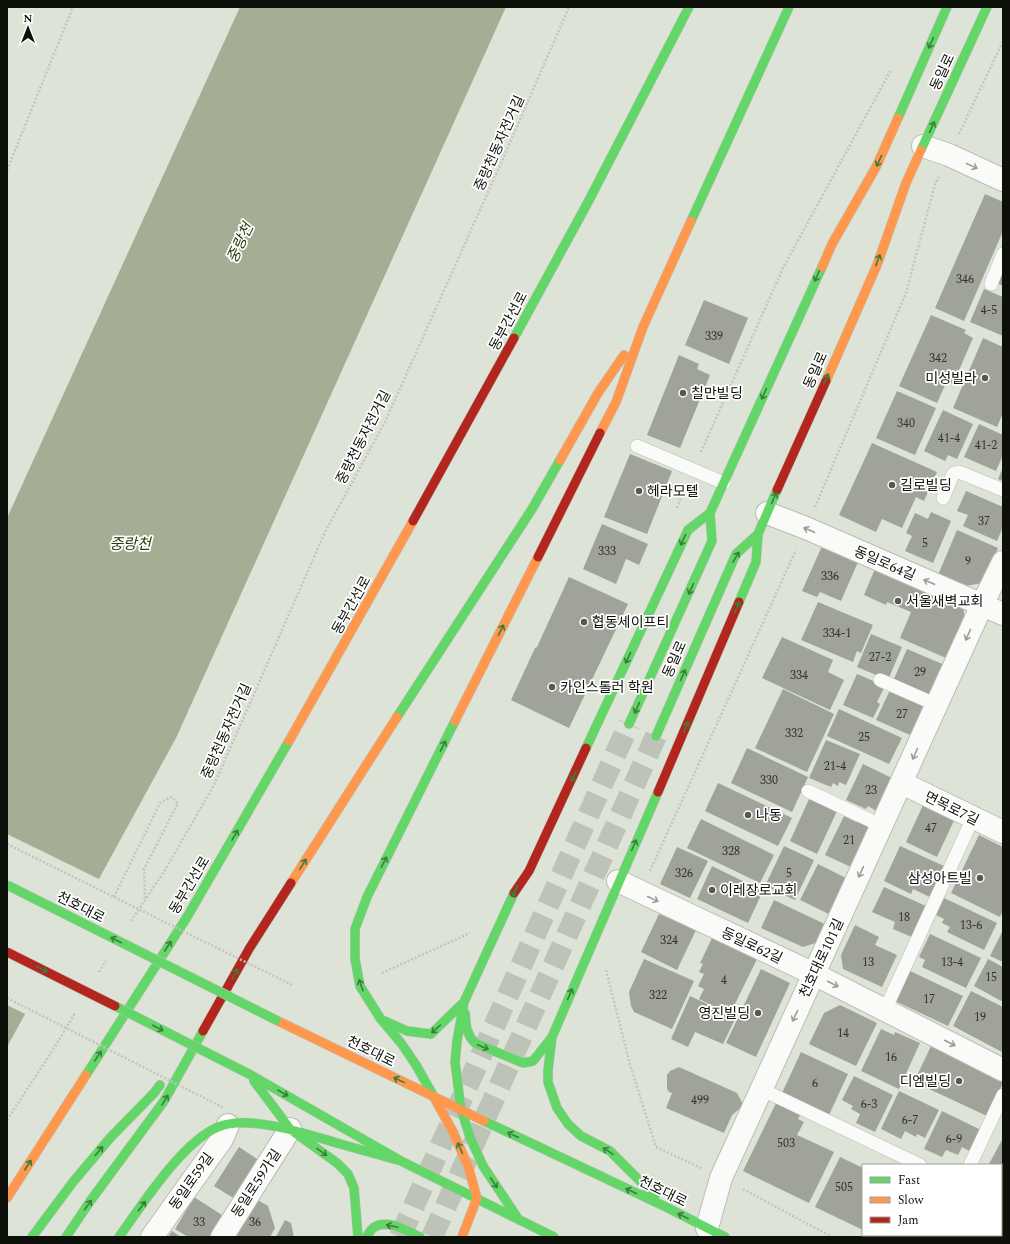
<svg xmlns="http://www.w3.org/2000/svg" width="1010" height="1244" font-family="Spectral,'Noto Sans KR',serif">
  <rect width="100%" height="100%" fill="#dde3d6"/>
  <path fill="#a3ae94" d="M240,7H506L176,738L7,1047V518Z"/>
  <path fill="#dde3d6" d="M7,834L101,880L27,1015L7,1005Z"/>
  <path fill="#9fa39a" d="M985,194L1003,202V231L964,321L935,308Z
    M1003,271V286L997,283Z
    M984,289L1003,297V336L970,322Z
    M704,300L748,318L729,364L685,345Z
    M931,315L966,330L964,333L973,338L953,384L947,381L937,403L899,386Z
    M983,338L1003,347V413L997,427L953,408Z
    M679,355L699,364L697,369L710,375L680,448L647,435Z
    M897,391L936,408L915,455L876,438Z
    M943,410L973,424L957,459L948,455L945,461L924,451Z
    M979,424L1003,435V455L996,471L964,457Z
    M872,443L937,472L924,501L916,497L902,528L882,519L876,532L839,515Z
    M630,454L672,471L647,534L604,517Z
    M1003,467V481L998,479Z
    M966,491L1003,507V527L997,541L963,526L968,515L957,511Z
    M931,512L951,521L933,563L905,551L912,536L906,533L915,513L928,519Z
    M602,524L648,544L639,565L626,559L616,584L583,569Z
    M957,530L998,548L983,583L965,586L938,575Z
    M822,546L858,562L841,601L820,592L817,597L802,591Z
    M875,569L963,606L965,621L946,658L900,638L911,612L887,602L886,605L864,595Z
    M569,577L628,604L569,728L511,700L535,648L537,647Z
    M818,602L873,625L861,653L857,651L853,662L801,640Z
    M871,634L902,647L888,680L857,667Z
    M782,637L833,660L828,672L844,680L830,710L762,678Z
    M907,649L947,666L932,698L893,681Z
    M857,674L885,686L877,702L880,704L873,718L843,705Z
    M783,689L834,714L807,772L755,748Z
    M890,690L928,707L921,724L916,722L910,735L876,720Z
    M839,709L902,738L889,764L827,736Z
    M826,740L860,754L846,785L839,782L838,786L833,783L831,787L809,778Z
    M747,748L808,777L792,812L731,783Z
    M863,764L896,780L880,813L868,806L866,809L846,800Z
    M718,783L792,818L778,846L705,811Z
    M810,797L837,811L817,854L790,841Z
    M923,805L957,814L937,857L906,842Z
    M844,816L856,822L857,819L873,826L853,868L825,855Z
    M701,819L774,855L760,883L687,848Z
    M979,835L1003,847V910L1000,917L951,893Z
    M784,846L814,860L795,900L765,886Z
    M900,846L946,867L932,898L913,889L911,894L884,881Z
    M677,847L708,861L690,898L660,884Z
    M818,864L848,879L831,915L800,900Z
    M712,866L763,891L748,923L697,899Z
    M884,887L928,907L914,938L893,929L895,922L872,912Z
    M944,898L997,923L984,950L947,932L950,927L942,923L944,919L936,915Z
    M774,900L829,926L822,941L803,947L761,928Z
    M659,914L696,930L677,970L641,952Z
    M855,925L879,937L875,945L897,955L882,987L843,969L841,955Z
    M1003,930V962L990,956Z
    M930,934L981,958L966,988L922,967L925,960L919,957Z
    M712,938L757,959L730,1014L699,999L704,989L698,986L704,974L699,972L703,964L700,963Z
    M644,959L694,981L672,1029L634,1012L631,1006L629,992Z
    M988,959L1003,967V1002L974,986Z
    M761,969L790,983L756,1057L726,1043Z
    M910,971L963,996L948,1026L895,1001Z
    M971,991L1003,1007V1049L1002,1052L953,1026Z
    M690,996L736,1017L723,1044L695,1032L688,1047L671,1039Z
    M840,1005L877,1023L856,1066L809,1044L824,1013Z
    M881,1029L894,1035L895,1032L920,1043L899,1089L861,1071Z
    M931,1046L1003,1080V1083L987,1116L914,1082Z
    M801,1052L848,1074L829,1115L782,1093Z
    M679,1067L737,1093L743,1104L742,1107L732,1115L724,1133L666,1108L672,1093L669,1092L667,1089V1075L670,1071Z
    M854,1076L893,1095L875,1132L856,1123L860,1114L851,1109L853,1106L842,1100Z
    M899,1091L939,1110L925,1138L917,1134L916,1137L905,1131L901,1139L881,1129Z
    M777,1101L801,1113L798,1119L804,1122L797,1135L834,1152L809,1203L743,1171Z
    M942,1111L983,1131L973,1153L962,1147L958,1155L946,1150L942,1157L924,1149Z
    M1003,1138V1171L1001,1170V1165L989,1164Z
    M239,1147L260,1161L235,1199L214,1186Z
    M840,1157L863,1168V1230L815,1207Z
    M1001,1181L1003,1182V1208L1001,1212Z
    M251,1196L268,1206L275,1228L270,1237H236L230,1234Z
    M194,1197L222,1215L209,1237H188L175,1229Z
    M285,1220L291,1223L294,1237H276Z
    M172,1231L181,1237H168Z
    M873,1235H934L933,1237H877Z
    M951,1235H990L989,1237H950Z"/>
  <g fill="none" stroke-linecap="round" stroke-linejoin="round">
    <path stroke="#bec3b7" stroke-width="22" stroke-dasharray="22 11" stroke-linecap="butt" d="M400,1237L629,724
      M432,1237L656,736"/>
    <defs>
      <path id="lane" d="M991,284L1003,254
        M637,446L724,483
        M943,498L953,474L959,472L1003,490
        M880,680L937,705
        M808,791L882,826
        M885,1010L973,818
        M761,1089L920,1165
        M970,1165L1003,1095
        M937,1237L938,1235"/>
      <path id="street" d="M923,146L949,155L1003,180
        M767,513L806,528L1003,614
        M902,783L1003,832
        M618,881L814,974L1003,1070
        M707,1228L721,1178L982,605L1003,562
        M152,1237L222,1139L228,1125
        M222,1237L290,1129"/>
      <path id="fast" d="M898,118L947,7
        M921,150L987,7
        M691,221L789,7
        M514,338L587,204L689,7
        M739,602L756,562L758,534
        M397,717L532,509L560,460
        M629,724L712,541L710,513L822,267
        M656,736L736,554L758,534L777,490
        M586,748L688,530L710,513
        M514,893L464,1002L457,1041L455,1062L461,1109L470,1137L483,1166L519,1220
        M465,1013C466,1025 466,1034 475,1043L523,1063L533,1061L552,1037L658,792
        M385,1021L407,1031L431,1034L464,1002
        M552,1037L548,1070V1082L557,1108L568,1124L581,1136L610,1151L655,1196
        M249,1074L401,1161L554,1237
        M86,1075L187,917L289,741
        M254,1081L290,1129L337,1163L348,1174L354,1188L358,1237
        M434,1097L416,1065L401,1043L380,1018L360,986L355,959V929L367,897L455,721
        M484,1121L666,1207L725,1237
        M32,1237L73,1182L110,1138L154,1093L160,1085
        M66,1237L91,1200L164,1101L203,1031
        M119,1237C142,1205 182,1142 218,1127C249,1114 306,1134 337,1143C358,1149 380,1155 401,1161
        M366,1237C368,1235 370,1231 372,1229C385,1217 407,1231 420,1237"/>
      <path id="slow" d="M822,267L832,244L876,167L898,118
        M826,381L877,265L906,183L921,150
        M600,433L616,402L643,327L691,221
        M560,460L598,393L624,355
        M455,721L538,557
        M289,741L413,521
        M291,883L397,717
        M276,1020L484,1121
        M434,1097L453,1132L468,1166L477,1198L462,1237
        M7,1198L86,1075"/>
      <path id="jam" d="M777,490L826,381
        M413,521L514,338
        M538,557L600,433
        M658,792L739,602
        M514,893L529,871L586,748
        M203,1031L249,949L291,883"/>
    </defs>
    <use href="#lane" stroke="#b9beb4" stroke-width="14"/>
    <use href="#street" stroke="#b9beb4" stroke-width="24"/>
    <use href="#fast" stroke="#bec0bb" stroke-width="10"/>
    <use href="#slow" stroke="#bec0bb" stroke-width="10"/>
    <use href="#jam" stroke="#bec0bb" stroke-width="10"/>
    <path stroke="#c4c5c1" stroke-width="2.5" stroke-dasharray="2 2" stroke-linecap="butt" d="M959,134L1003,41
      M7,170L73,7
      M701,452L783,268L891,70
      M815,507L906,293L935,184L939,177
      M677,508L686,486
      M650,871L796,550
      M114,897L160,803L171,797L178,803L144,869L145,898
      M131,921L165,870L215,783L325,532L385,422L502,161L569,7
      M606,970L631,1068L656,1147L701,1168
      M99,972L106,961
      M382,973L470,933
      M7,1120L56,1045L75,1013
      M743,1189L832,1237"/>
    <use href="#lane" stroke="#fafbf9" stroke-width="13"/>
    <use href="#street" stroke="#fafbf9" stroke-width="22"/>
    <use href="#fast" stroke="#63d668" stroke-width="9"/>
    <use href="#slow" stroke="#ff974d" stroke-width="9"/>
    <use href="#jam" stroke="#b3261e" stroke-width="9"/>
    <defs>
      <path id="fast-bridge" d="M7,885L276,1020
        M115,1006L249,1074"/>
      <path id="jam-bridge" d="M7,952L115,1006"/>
    </defs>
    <use href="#fast-bridge" stroke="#bec0bb" stroke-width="10" stroke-linecap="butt"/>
    <use href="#jam-bridge" stroke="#bec0bb" stroke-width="10" stroke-linecap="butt"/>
    <path stroke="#c4c5c1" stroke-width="2.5" stroke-dasharray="2 2" stroke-linecap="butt" d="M7,844L292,985
      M7,998L224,1108"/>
    <use href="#fast-bridge" stroke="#63d668" stroke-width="9"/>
    <use href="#jam-bridge" stroke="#b3261e" stroke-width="9"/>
  </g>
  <defs><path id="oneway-shaft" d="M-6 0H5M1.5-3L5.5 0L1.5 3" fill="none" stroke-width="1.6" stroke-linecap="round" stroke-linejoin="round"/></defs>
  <g stroke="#3c7d3d">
    <use href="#oneway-shaft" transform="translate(931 43) rotate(114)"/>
    <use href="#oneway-shaft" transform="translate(932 127) rotate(-65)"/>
    <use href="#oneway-shaft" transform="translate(879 161) rotate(114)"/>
    <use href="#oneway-shaft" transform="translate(878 260) rotate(-70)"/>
    <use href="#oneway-shaft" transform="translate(817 276) rotate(114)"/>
    <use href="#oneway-shaft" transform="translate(826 379) rotate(-66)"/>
    <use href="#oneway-shaft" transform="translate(764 394) rotate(114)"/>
    <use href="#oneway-shaft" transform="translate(774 498) rotate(-66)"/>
    <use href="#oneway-shaft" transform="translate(683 540) rotate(115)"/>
    <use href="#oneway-shaft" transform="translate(736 557) rotate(-59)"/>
    <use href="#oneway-shaft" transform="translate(691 589) rotate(114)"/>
    <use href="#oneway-shaft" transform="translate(737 607) rotate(-67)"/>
    <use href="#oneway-shaft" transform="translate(501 630) rotate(-63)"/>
    <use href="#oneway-shaft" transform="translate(628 658) rotate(115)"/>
    <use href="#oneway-shaft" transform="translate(683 675) rotate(-66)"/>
    <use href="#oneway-shaft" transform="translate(637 708) rotate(114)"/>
    <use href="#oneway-shaft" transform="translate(686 727) rotate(-67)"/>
    <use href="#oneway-shaft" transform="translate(443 746) rotate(-63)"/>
    <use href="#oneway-shaft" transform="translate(574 776) rotate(115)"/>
    <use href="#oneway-shaft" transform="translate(235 835) rotate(-60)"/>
    <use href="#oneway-shaft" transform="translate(634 845) rotate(-66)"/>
    <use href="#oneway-shaft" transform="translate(384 862) rotate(-63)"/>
    <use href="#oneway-shaft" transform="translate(303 864) rotate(-58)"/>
    <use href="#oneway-shaft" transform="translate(515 891) rotate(118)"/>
    <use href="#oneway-shaft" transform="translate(116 940) rotate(-153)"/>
    <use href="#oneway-shaft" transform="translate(168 946) rotate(-57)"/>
    <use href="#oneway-shaft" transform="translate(42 969) rotate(26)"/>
    <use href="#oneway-shaft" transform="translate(235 974) rotate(-61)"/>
    <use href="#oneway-shaft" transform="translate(361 985) rotate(-109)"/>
    <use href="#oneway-shaft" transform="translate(570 994) rotate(-67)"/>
    <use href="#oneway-shaft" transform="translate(158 1028) rotate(27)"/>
    <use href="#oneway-shaft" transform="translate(436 1029) rotate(138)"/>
    <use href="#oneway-shaft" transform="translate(483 1047) rotate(23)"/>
    <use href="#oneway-shaft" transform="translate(98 1056) rotate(-57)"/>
    <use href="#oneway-shaft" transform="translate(399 1080) rotate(-154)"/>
    <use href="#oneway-shaft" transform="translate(283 1093) rotate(30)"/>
    <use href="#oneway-shaft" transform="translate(165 1100) rotate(-58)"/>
    <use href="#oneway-shaft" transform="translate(513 1135) rotate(-155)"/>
    <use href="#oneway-shaft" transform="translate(460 1148) rotate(-114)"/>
    <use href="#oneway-shaft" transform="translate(99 1151) rotate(-49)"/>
    <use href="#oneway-shaft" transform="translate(608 1151) rotate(-146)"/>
    <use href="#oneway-shaft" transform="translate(322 1152) rotate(35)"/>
    <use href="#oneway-shaft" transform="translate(28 1165) rotate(-57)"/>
    <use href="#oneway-shaft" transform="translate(494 1183) rotate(56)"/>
    <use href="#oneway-shaft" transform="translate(631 1191) rotate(-155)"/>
    <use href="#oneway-shaft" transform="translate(88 1205) rotate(-55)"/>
    <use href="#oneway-shaft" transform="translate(142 1206) rotate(-53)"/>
    <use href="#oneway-shaft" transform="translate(683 1216) rotate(-153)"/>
    <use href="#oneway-shaft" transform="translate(392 1226) rotate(-168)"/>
  </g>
  <g stroke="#9b9d99">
    <use href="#oneway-shaft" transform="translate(972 166) rotate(25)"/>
    <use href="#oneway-shaft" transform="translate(809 530) rotate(-157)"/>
    <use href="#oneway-shaft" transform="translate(929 582) rotate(-157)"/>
    <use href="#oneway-shaft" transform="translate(968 635) rotate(114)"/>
    <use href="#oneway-shaft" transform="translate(915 754) rotate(114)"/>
    <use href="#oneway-shaft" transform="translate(861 872) rotate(115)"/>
    <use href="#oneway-shaft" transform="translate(653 899) rotate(25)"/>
    <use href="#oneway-shaft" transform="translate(833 984) rotate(27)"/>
    <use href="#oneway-shaft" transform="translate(795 1016) rotate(115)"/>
    <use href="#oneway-shaft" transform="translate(950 1043) rotate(27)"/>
  </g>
  <g fill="#565a50" stroke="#fff" stroke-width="1.5">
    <circle cx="985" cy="378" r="4"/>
    <circle cx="683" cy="393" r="4"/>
    <circle cx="892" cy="485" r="4"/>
    <circle cx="639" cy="491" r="4"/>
    <circle cx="898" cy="601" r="4"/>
    <circle cx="584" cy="622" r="4"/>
    <circle cx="552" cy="687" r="4"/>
    <circle cx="748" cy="815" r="4"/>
    <circle cx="980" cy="878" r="4"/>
    <circle cx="712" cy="890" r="4"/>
    <circle cx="758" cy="1013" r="4"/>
    <circle cx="959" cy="1081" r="4"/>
  </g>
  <g text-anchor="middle" stroke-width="3.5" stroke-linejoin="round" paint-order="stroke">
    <g font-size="12" fill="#32352c">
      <text x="965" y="283">346</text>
      <text x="989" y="314">4-5</text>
      <text x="714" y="340">339</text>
      <text x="938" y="362">342</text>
      <text x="906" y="427">340</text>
      <text x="949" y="442">41-4</text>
      <text x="986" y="449">41-2</text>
      <text x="984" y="525">37</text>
      <text x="925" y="547">5</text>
      <text x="607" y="555">333</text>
      <text x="968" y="565">9</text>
      <text x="830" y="580">336</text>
      <text x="837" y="637">334-1</text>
      <text x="880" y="661">27-2</text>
      <text x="920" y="676">29</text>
      <text x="799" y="679">334</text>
      <text x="902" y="718">27</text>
      <text x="794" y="737">332</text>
      <text x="864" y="741">25</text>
      <text x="835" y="770">21-4</text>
      <text x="769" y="784">330</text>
      <text x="871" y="794">23</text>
      <text x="931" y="832">47</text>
      <text x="849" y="844">21</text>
      <text x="731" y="855">328</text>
      <text x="684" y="877">326</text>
      <text x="789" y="877">5</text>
      <text x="904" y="921">18</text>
      <text x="971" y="929">13-6</text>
      <text x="669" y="944">324</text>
      <text x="868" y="966">13</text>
      <text x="952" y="966">13-4</text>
      <text x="991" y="981">15</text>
      <text x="724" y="984">4</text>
      <text x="658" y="999">322</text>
      <text x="929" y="1003">17</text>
      <text x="980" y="1021">19</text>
      <text x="843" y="1037">14</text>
      <text x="891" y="1061">16</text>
      <text x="815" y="1087">6</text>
      <text x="700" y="1104">499</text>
      <text x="869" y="1108">6-3</text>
      <text x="910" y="1124">6-7</text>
      <text x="954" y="1143">6-9</text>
      <text x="786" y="1147">503</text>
      <text x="844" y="1191">505</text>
      <text x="199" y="1226">33</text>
      <text x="255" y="1226">36</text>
    </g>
    <g font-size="14" fill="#0d1008" stroke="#fff">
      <text transform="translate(942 72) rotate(-65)" y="5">동일로</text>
      <text transform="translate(499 143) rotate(-66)" y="5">중랑천동자전거길</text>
      <text transform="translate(508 321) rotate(-62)" y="5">동부간선로</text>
      <text transform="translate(815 370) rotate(-66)" y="5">동일로</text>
      <text transform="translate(363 437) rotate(-63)" y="5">중랑천동자전거길</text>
      <text transform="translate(885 563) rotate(23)" y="5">동일로64길</text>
      <text transform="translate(351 605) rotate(-61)" y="5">동부간선로</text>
      <text transform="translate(674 659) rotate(-66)" y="5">동일로</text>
      <text transform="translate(226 731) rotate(-66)" y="5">중랑천동자전거길</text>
      <text transform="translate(952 808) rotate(26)" y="5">면목로7길</text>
      <text transform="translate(189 885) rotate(-59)" y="5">동부간선로</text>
      <text transform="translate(81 907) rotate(27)" y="5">천호대로</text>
      <text transform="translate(752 945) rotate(25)" y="5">동일로62길</text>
      <text transform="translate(821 958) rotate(-65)" y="5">천호대로101길</text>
      <text transform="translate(371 1051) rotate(26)" y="5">천호대로</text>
      <text transform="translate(191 1181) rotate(-55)" y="5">동일로59길</text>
      <text transform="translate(256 1183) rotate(-57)" y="5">동일로59가길</text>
      <text transform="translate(663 1191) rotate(26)" y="5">천호대로</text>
    </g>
    <g font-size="14" fill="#0d1008" stroke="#fff" text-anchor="start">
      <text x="977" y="383" text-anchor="end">미성빌라</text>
      <text x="691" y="398">칠만빌딩</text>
      <text x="900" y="490">길로빌딩</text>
      <text x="647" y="496">헤라모텔</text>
      <text x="906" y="606">서울새벽교회</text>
      <text x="592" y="627">협동세이프티</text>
      <text x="560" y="692">카인스톨러 학원</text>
      <text x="756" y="820">나동</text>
      <text x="972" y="883" text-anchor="end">삼성아트빌</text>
      <text x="720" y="895">이레장로교회</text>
      <text x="750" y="1018" text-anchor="end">영진빌딩</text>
      <text x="951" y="1086" text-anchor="end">디엠빌딩</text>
    </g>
    <g font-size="15" font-style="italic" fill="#283906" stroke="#fff">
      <text transform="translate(240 243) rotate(-65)" y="5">중랑천</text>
      <text x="130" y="549">중랑천</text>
    </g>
  </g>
  <rect width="1010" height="1244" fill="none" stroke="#0d1008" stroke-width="16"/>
  <rect x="862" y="1164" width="140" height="72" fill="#ffffff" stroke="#9e9f9c"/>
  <rect x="870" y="1177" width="20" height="6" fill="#63d668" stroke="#9e9f9c"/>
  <text x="898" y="1184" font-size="12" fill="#0d1008">Fast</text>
  <rect x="870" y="1197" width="20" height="6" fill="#ff974d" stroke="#9e9f9c"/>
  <text x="898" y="1204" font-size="12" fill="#0d1008">Slow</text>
  <rect x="870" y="1217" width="20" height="6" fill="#b3261e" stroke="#9e9f9c"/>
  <text x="898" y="1224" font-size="12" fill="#0d1008">Jam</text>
  <g transform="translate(28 28)" stroke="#ffffff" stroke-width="3" paint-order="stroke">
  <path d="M0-3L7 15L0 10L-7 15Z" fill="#0d1008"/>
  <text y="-6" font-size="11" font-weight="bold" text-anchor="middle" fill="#0d1008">N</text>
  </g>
</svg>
